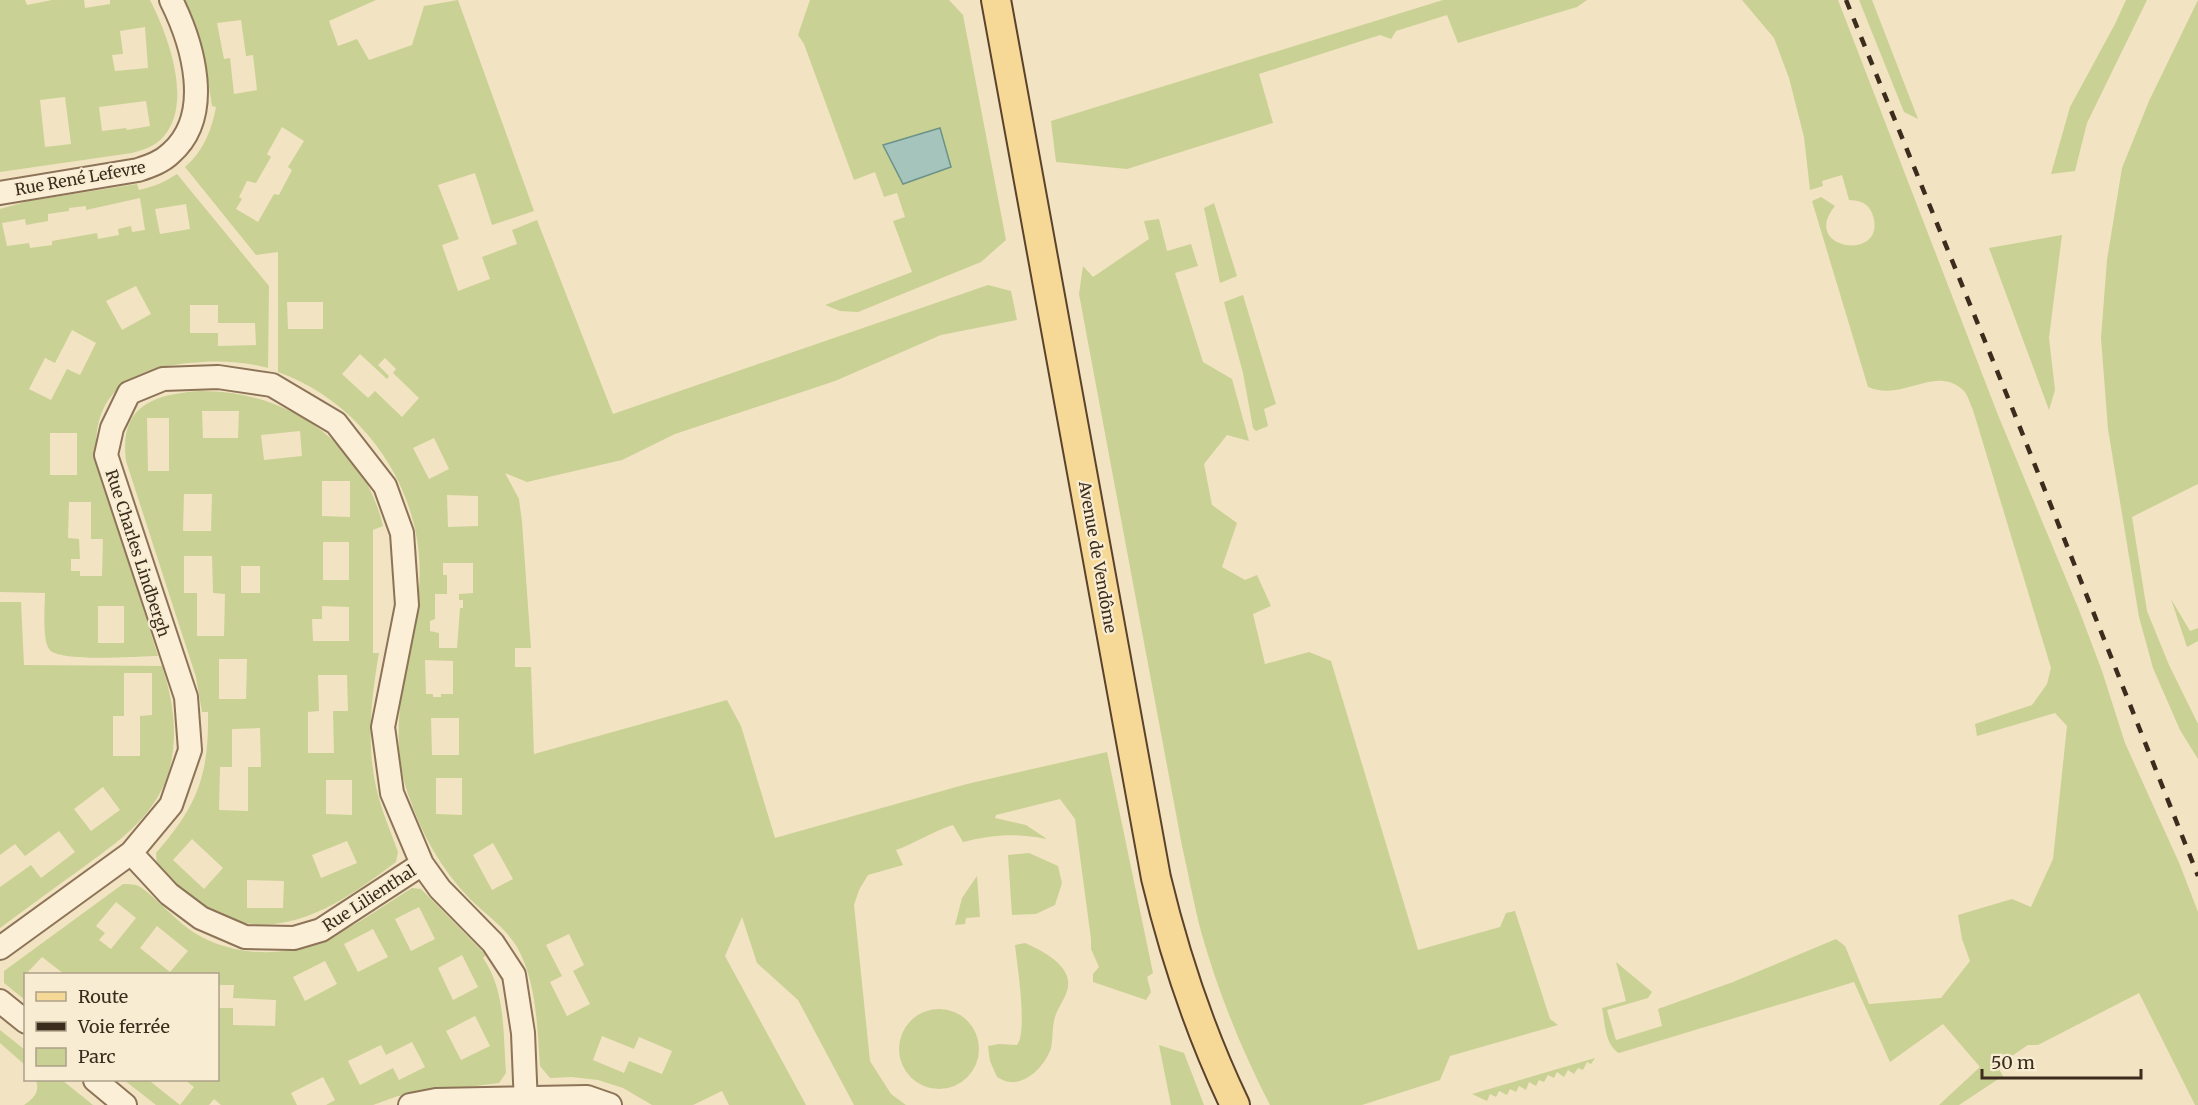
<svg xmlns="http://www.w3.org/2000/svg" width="2198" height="1105" font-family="Merriweather,serif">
  <rect width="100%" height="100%" fill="#f2e3c2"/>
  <path fill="#cad195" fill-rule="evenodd" d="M0,0H25L27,5L52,0H84L85,8L110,4V0H150C168,35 193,102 164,136C156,146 143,150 132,153L0,172ZM145,27L148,68L115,71L112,55L123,54L120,31ZM65,97L71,144L45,147L40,100ZM146,101L150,126L127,130L126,128L102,131L99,107Z
    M185,0H376L329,21L338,46L357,39L369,60L412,45L424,6L458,0L534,211L492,225L475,173L438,185L459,239L442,245L458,291L490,279L482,257L517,244L512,230L537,220L613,414L988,285L1011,291L1017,320L941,335L835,381L675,434L622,460L527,482L505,473L519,499L522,522L531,648H515V667H531L534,754L727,700L741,726L775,838L967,784L1107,752L1153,973L1147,977L1151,992L1146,1000L1093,982V974L1099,967L1091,949V939L1075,819L1060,799L996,815L995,818L1026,825L1047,839C1015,833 995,834 963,842L953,825C933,831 916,843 896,850L903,865L868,875L859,890L854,905L870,1061L891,1094L906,1105H854L798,1000L757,963L742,917L725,956L806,1105H729L722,1091L693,1105H652L623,1088L598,1080L572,1077L550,1078L540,1066C537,1026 537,983 517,947C505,927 486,915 470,899C441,869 421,833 408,794C384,725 413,657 419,588C427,494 365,403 278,372V252L256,255L185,167C203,152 212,129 216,107L212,106C207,69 199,35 185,0ZM241,20L246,56L253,55L257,90L234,94L230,58L224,59L217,23ZM282,127L304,141L288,167L292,170L279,195L274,194L258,222L236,209L242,199L239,197L247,181L256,183L271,157L267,154ZM287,302H323V329H288ZM360,354L387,379L389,376L378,365L385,358L396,369L393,373L419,398L402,417L375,391L368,398L342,374ZM434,438L449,469L429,479L413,448ZM447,495L478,496V526L448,527ZM443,563H473V593L459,594V600H463V608H460L457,648H439V633L430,631V621L435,619V594H447V575H443ZM425,660L453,661V694H441V697H433V694H426ZM431,718H459V755H432ZM436,778H462V815L436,814ZM493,843L513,879L492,890L473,855ZM569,934L584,965L573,971L590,1004L567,1016L550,982L562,976L546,945ZM602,1036L634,1049L639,1037L672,1051L662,1074L629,1061L624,1073L593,1060Z
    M810,0H949L963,15L1006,240L981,262L858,312L840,311L825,305L912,272L893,221L905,217L897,193L884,197L875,172L854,180L804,44L798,35Z
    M1443,0H1587L1577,7L1458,43L1447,15L1396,31L1391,39L1380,35L1259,74L1273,123L1127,169L1056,162L1051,121Z
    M1742,0H1838L1998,415L2079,610L2102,671L2125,743L2180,865L2198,912V1105H2195L2139,993L2038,1045H2028L1997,1066L2003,1076L1959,1105H1939L1980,1067L1943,1024L1890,1062L1854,982L1619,1053C1605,1045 1605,1023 1602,1008L1626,1001L1616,962L1652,992L1648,998L1607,1010L1616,1040L1662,1026L1658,1009L1733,982L1836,939L1845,946L1869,1004L1941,998L1970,961L1962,939L1958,915L2012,899L2031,907L2053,859L2067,726L2055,713L1977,736L1975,724L2032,705L2047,684L2051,668L1973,410C1970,404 1968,394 1962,389C1934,365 1903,402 1868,387L1812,201L1821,197L1835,206C1798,251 1891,263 1872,213C1868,203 1859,200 1849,200L1842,175L1822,181L1823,186L1810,190L1804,137L1789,78L1774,38Z
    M1859,0H1872L1918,119L1904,112Z
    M2126,0H2147L2087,123L2075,171L2051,174L2070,107L2115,24Z
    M2198,0V484L2132,517L2147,611L2169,665L2198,724V759L2180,730L2153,668L2139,617L2108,429L2101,338L2107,260L2122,168L2149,101Z
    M177,174L269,286L268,368C242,361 216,360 189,363C128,369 88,396 98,463L158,656C139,656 58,663 49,649C42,638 45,606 45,593L0,592V209L29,201L137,184L139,190C153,187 165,182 177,174ZM140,198L145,230L132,232L131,226L118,229L119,235L98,239L97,233L52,241V245L30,248L29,243L7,246L2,223L25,219L26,225L48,221V214L69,211V208L86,206V210ZM186,204L190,229L160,234L155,209ZM136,286L151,314L122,330L106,301ZM190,305H218V323H255L256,345L218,346V333H190ZM72,330L96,343L80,375L67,369L51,400L29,389L45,358L55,363ZM50,433H77V475H50ZM69,502H91V539H103L102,576H80V571H71V559H80L79,539L68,538ZM98,606H124V643H98Z
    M1214,203L1237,276L1220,283L1204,208Z
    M1159,219L1167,251L1191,244L1198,266L1175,273L1203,362L1232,379L1249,441L1227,435L1204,464L1212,505L1237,523L1222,567L1245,580L1257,575L1271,606L1253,614L1265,664L1309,652L1331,661L1418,950L1500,927L1506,913L1515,911L1550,1019L1558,1025L1450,1056L1440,1080L1362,1105H1270C1242,1051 1219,994 1202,935C1194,906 1189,876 1182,846L1079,294L1083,266L1093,277L1149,239L1144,221Z
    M2062,235L2049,338L2055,390L2049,410L1989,248Z
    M1243,295L1276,404L1264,409L1268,426L1256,431L1253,428L1243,373L1224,302Z
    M198,391C282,389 363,440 383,526L373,530V653H379C371,699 366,745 377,791C382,812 391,832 398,852L396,862C343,902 279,948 211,911C191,900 174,882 157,867L156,853C198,805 209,775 208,712H202L196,677L126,461C119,407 151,395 198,391ZM202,411H239L238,438H203ZM147,418H169V471H148ZM300,431L302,456L264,460L261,435ZM322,481H350V517L322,516ZM184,494H212L211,531H183ZM323,542H349V580H323ZM184,556H212L213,593L225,594L224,636H197V593H184ZM241,566H260V593H241ZM322,606L349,607V641H313L312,619H322ZM219,659H247L246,699H219ZM318,675H347L348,711H333L334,753H308V712L319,711ZM260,728L261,767H248V811L219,810L220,767H232V729ZM326,780H352V815L326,814ZM192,839L223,868L204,889L173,860ZM347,841L357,863L321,878L312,855ZM247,880L284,881L283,908H247Z
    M2171,599L2190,631L2198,628V641L2187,647Z
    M0,602H21L24,665L162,666C179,717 182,773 144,816C127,836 105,851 85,866C56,887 28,907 0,928V887L31,865L41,878L75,852L59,831L25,856L15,844L0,855ZM124,673H152V715L140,716V756H113V716H124ZM103,787L120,810L91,831L74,809Z
    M1029,853L1058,866L1062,883L1055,905L1036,914L1012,915L1008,855Z
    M977,876L980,917L966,918L965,924L955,925L962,898Z
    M123,884C127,884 132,884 136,885C145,887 175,919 185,926C199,938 218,945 235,949C308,964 354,924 412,888L421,889L486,955L483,958C506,991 503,1035 506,1073L499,1083L398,1096L373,1105H326L335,1100L323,1077L291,1093L297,1105H221L214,1099L209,1105H156L124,1080H153L151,1082L180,1105L194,1087L185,1080H218V1008H233V1025L275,1026L276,1000L233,998L234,985H218V974H64L42,957L26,974L25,1000L4,983V971ZM116,902L136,918L111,949L99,940L105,933L96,926ZM419,907L435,939L411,951L395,919ZM157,926L188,951L170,972L140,948ZM373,929L388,957L358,972L344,944ZM462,955L478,987L453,1000L438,968ZM325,961L337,984L305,1001L293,977ZM475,1016L490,1046L461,1060L446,1031ZM412,1042L425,1067L399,1080L393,1068L360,1085L348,1061L381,1045L386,1055Z
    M1025,943C1043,951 1075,967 1067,991C1064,1001 1056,1010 1054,1021C1052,1030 1053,1040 1051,1048C1046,1064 1028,1084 1010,1082C1006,1082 1001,1079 997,1077L990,1061L988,1046L999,1044L1017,1045C1028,1032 1017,964 1015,945Z
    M899 1049a40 40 0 1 1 80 0a40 40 0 1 1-80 0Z
    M0,1030L25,1050V1065L0,1043Z
    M1159,1045L1184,1053L1204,1105H1171Z
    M1595,1058L1591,1064L1587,1062L1583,1070L1578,1068L1574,1074L1568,1070L1564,1077L1557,1072L1554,1078L1548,1075L1544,1082L1539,1080L1536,1086L1529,1082L1526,1090L1519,1086L1516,1092L1510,1089L1507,1095L1499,1091L1496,1097L1490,1094L1487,1101L1472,1094Z
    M36,1080H62L93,1105H24C34,1098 40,1092 36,1080Z"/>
  <path fill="#a5c4bb" stroke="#6b9389" stroke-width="1.5" d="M940,128L951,167L903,184L883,145Z"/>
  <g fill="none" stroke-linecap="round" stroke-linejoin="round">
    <defs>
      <path id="minor" d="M0,193L138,170C150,166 162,162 171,153C214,115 193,44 171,0
        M131,853L169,894L201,918L245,937L294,938L321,930L422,864
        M0,948L131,853L171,805L190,750L186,697L106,455L112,428L129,393L163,379L218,377L272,385L336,423L385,486L402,533L407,605L383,727L392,793L422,864L440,889L493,943L514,975L523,1033L526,1105
        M0,1001L26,1022
        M95,1080L125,1105
        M410,1105L436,1100L587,1097L610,1105"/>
      <path id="major" d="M996,0L1156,878C1175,957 1200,1032 1235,1105"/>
    </defs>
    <use href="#minor" stroke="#8d7458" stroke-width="26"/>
    <use href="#major" stroke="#5b422c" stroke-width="32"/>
    <use href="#minor" stroke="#fbf0d7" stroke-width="22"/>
    <use href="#major" stroke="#f7d997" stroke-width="28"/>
    <path stroke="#3c2c1d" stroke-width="4.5" stroke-dasharray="10 10" stroke-linecap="butt" d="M1846,0L2017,420L2198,876"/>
  </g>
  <g text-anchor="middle" stroke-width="4.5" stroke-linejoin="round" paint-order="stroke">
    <g font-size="16" fill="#3c2c1d" stroke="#f8edd3">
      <text transform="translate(80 178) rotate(-10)" y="6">Rue René Lefevre</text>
      <text transform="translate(138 553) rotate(72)" y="6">Rue Charles Lindbergh</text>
      <text transform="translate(1098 557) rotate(80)" y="6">Avenue de Vendôme</text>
      <text transform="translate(369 898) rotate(-33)" y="6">Rue Lilienthal</text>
    </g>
  </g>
  <rect x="24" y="973" width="195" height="108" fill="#f8edd3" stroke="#ada08a" stroke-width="1.5"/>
  <rect x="36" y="992" width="30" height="9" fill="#f7d997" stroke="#ada08a" stroke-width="1.5"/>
  <text x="78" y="1003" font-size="18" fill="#3c2c1d">Route</text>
  <rect x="36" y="1022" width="30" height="9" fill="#3c2c1d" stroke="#ada08a" stroke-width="1.5"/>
  <text x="78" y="1033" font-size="18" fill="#3c2c1d">Voie ferrée</text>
  <rect x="36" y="1048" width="30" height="18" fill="#cad195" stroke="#ada08a" stroke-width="1.5"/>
  <text x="78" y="1063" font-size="18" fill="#3c2c1d">Parc</text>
  <path d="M1982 1069v9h159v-9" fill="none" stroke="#3c2c1d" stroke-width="3"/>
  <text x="1991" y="1069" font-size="18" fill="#3c2c1d" stroke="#f8edd3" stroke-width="4.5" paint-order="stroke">50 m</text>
</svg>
